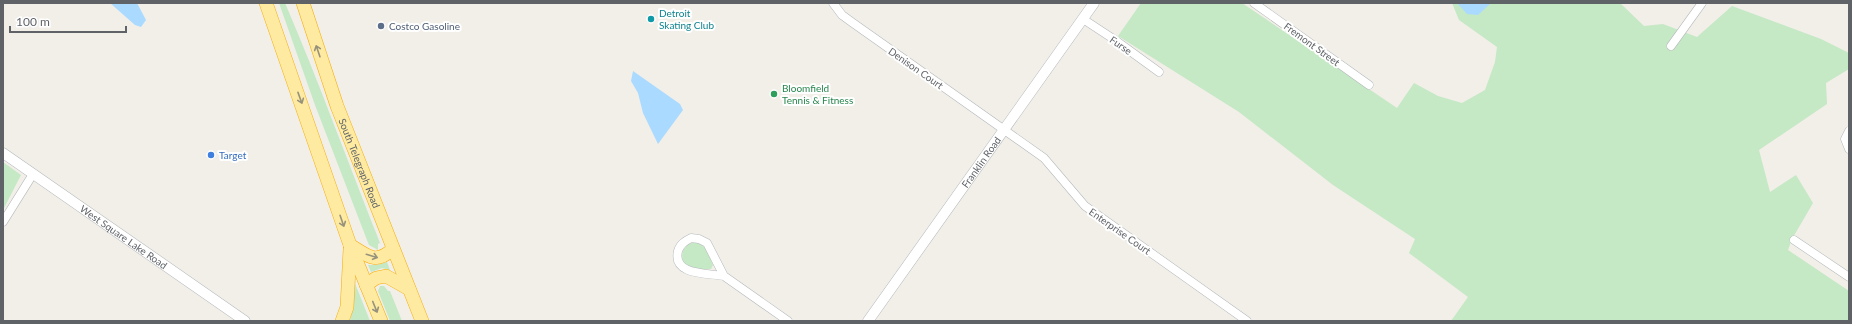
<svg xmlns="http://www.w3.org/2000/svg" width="1852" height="324" font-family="Lato,sans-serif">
  <rect width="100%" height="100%" fill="#f1efe8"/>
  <path fill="#c5e8c5" d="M279,3H285C319,82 348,163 380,243L378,244V250L369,245L367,240L315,105Z
    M1141,3H1242L1397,108L1414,83L1438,96L1462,103L1485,90L1495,62L1497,47L1459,20L1452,3H1620L1644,26L1663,24L1697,37L1732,6L1821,39L1849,53V69L1826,83L1827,104L1759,150L1770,192L1796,175L1813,203L1792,239L1788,250L1849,291V321H1451L1468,297L1409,253L1415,239L1333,185L1239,112L1118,36Z
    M3,162L21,175L3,210Z
    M696,242C708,246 708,255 713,265L711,269C706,269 697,270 692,268C676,263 681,243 696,242Z
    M387,262L390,270L382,268L371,272L368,265H377Z
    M352,276L370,321H350L353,305Z
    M380,286H384L388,291H390L402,321H390L378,291Z"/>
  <path fill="#aadaff" d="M110,3H137L146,20L141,27L135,25Z
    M1457,3H1491L1478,15L1467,14Z
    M633,71L680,104L683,110L658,144L643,113L638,93L631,81Z"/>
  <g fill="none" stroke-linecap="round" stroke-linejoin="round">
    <defs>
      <path id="minor" d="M833,3L842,15L853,23L1044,158L1085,206L1247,321
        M1254,3L1369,85
        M1083,19L1115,40L1159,72
        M1671,46L1702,3
        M1849,131L1845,139L1849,149
        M3,222L33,174
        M691,238L699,239L707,243L724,276C709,273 672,276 678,251C680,244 685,241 691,238Z
        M1794,240L1849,277
        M724,276L788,321"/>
      <g id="tertiary">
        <path id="s1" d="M3,153L245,321"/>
        <path id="s2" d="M868,321L1094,3"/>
      </g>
      <g id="trunk">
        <path d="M266,3L350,245L381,321"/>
        <path id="s3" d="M303,3L337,106L422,321"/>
        <path d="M350,245C368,256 375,265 393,249"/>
        <path d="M366,285L376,278L386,276L409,289"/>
        <path d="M342,321L347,307L350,249"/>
      </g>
    </defs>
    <use href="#minor" stroke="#b5b8bc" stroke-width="9"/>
    <use href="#tertiary" stroke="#b5b8bc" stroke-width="11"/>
    <use href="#trunk" stroke="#f9ab00" stroke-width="14"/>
    <use href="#minor" stroke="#fff" stroke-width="8"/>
    <use href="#tertiary" stroke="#fff" stroke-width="10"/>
    <use href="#trunk" stroke="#feeaa1" stroke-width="13"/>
  </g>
  <defs><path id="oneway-shaft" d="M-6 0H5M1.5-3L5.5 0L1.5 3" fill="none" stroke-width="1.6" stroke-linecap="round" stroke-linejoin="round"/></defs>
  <g stroke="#97927c">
    <use href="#oneway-shaft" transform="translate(318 51) rotate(-109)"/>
    <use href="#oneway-shaft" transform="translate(300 98) rotate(70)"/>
    <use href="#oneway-shaft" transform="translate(342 221) rotate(71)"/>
    <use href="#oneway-shaft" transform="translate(372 256) rotate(17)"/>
    <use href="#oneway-shaft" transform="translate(375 307) rotate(68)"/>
  </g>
  <circle fill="#0f9aa8" stroke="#fff" stroke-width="1.5" cx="651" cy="19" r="4"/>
  <circle fill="#5c6f8a" stroke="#fff" stroke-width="1.5" cx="381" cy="26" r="4"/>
  <circle fill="#2e9e5b" stroke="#fff" stroke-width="1.5" cx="774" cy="94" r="4"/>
  <circle fill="#3f7fe0" stroke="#fff" stroke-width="1.5" cx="211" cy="155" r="4"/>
  <g text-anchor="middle" stroke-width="4" stroke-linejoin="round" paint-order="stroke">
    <g font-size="10" fill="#0d838f" stroke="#fff" text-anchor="start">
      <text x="659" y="17">Detroit<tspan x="659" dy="12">Skating Club</tspan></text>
    </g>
    <g font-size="10" fill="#4e5e75" stroke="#fff" text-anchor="start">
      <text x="389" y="30">Costco Gasoline</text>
    </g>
    <g font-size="10" fill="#5f6368" stroke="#fff">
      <text transform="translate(1312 44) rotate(36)" y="4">Fremont Street</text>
      <text transform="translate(1121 45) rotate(35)" y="4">Furse</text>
      <text transform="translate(916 68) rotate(35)" y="4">Denison Court</text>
      <text dy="4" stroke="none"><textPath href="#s2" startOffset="195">Franklin Road</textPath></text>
      <text dy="4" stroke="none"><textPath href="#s3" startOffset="170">South Telegraph Road</textPath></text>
      <text transform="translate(1120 231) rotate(35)" y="4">Enterprise Court</text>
      <text dy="4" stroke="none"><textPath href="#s1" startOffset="147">West Square Lake Road</textPath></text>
    </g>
    <g font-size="10" fill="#27864d" stroke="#fff" text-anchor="start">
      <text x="782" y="92">Bloomfield<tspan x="782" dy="12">Tennis &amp; Fitness</tspan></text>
    </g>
    <g font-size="10" fill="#366cbe" stroke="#fff" text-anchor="start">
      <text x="219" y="159">Target</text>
    </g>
  </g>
  <rect width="1852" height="324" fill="none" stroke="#5f6368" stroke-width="8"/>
  <path d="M10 26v6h116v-6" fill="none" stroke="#5f6368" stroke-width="2"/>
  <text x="16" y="26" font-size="12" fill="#5f6368" stroke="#ffffff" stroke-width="3" paint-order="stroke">100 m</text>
</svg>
